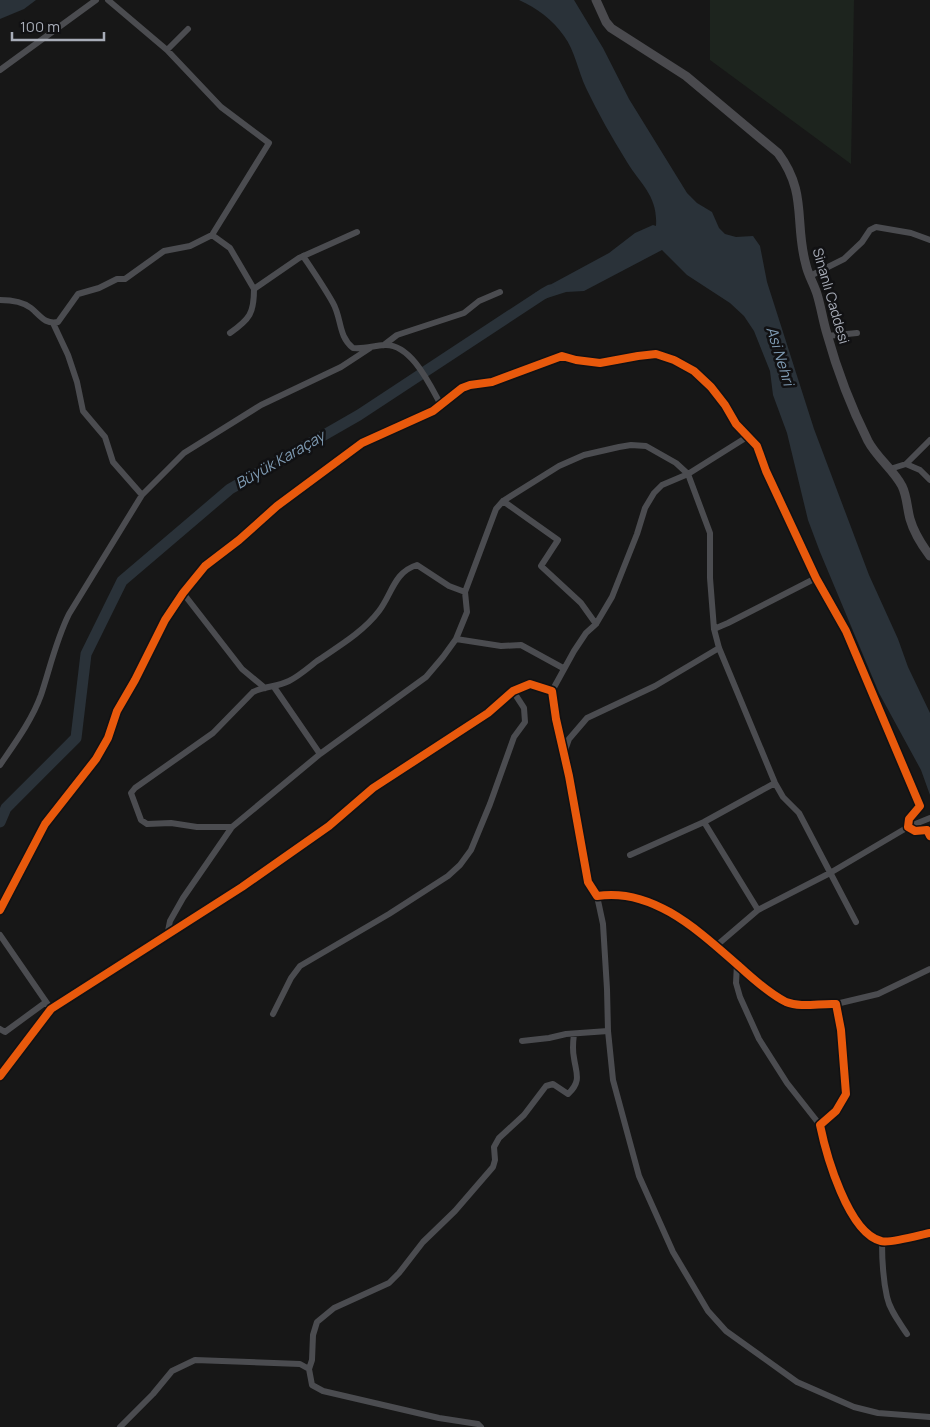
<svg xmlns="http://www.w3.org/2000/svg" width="930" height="1427" font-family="Manrope,sans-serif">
  <rect width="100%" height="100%" fill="#171717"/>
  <path fill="#1d241e" d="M710,0H854L851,164L710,60Z"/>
  <path fill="#2a3239" d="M0,0H36L24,9L0,19Z
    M519,0H574L603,48L629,99L687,193L697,203L712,212L719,228L725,234L736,237L753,236L760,246L767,282L814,429L869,575L898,639L908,667L930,713V795L921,770L879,693L820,552L808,520L787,433L773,395L770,371L754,331L744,316L730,303L687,275L662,250L584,291L566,292L541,300L537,297L535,293L609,253L635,233L653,225L656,226C658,196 641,185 627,162C612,138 598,113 586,88C578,71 575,51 564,36C553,20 537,8 519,0Z"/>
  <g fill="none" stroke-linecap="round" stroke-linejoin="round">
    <path stroke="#2a3239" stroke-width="11" d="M0,822L6,808L76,738L86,654L122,581L230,489L359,415L543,294L550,290"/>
    <path stroke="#4b4c50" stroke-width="6" d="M108,0L167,50L221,107L269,143L212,235
      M167,50L188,29
      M0,70L96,0
      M303,256C313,271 324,287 333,303C342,319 338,336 353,348C364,349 373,346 384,345C411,343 430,385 441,405
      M810,276L844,259L862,242L870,230L876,227L911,233L930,240
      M0,300C11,300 22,301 31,308C40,315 45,325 58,322L78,294L99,288L117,279H125L164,251L190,246L212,235L230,248L254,289L299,258L357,232
      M53,323L68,355L77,382L83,411L105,437L113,462L142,495
      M230,333C250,319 254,313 254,289
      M827,336L857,333
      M384,345L397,335L464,313L479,301L500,292
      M906,464L920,470L930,480
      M890,469L906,464L930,440
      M503,501L558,540L541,566L581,603L596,624
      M183,593L242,669L265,688
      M714,629L728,623L816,578
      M456,639L501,646L521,645L563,668
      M274,687L320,754
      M552,691L574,651L586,633L596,624L612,597L637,534L645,508L654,493L662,485L688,474L747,437
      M564,753L569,739L587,718L655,686L719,648
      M0,765C15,743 32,720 41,695C50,668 56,640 69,614L142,495L184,453L261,405L341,367L370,348
      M704,822L758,910
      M232,827H197L171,823L147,824L141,820L131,793L135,788L213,733L253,692C264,686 277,687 289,681C299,676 308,668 317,661C339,646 363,632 379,611C392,594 394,572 417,565L449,586L465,592
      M630,855L704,822L775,783
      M597,896L603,924L607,989L608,1031L613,1080L639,1176L673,1252L708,1311L726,1331L797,1382L854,1407L878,1413L930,1417
      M0,910L45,824L96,759L108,738L117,711L135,680L165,620L183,593L205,566L239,540L277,506L362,443L433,411L462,388L470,385L492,382L562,356L576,360L600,363L638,356L656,354L674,360L694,371L711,387L725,405L736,424L757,446L766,471L816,578L846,631L920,806L909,819L908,827L915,831L927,830L930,836
      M0,935L51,1009
      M167,936L170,921L183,898L232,827L320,754L426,677L443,657L456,639L467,612L465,592L496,509L503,501L559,466L584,455L619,447L631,445L646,446L676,463L688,474L710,533V578L714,629L719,648L775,783L783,797L799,813L856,922
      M716,946L758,910L830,873L908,827L930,818
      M737,964L736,983L740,997L759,1039L787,1083L820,1125
      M836,1004L878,994L930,969
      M273,1014L291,978L300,966L389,914L448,876L460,865L471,850L490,804L514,737L525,722L524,708L513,691
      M0,1029L5,1032L46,1002
      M522,1041L549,1038L566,1034L608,1031
      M882,1242C882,1260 883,1279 887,1297C890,1311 900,1323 907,1334
      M309,1369L312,1360L313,1335L317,1322L334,1308L389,1283L399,1273L423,1242L455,1211L493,1167L495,1160L494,1147L499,1138L524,1115L546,1086L553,1084L568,1094C582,1081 576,1073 574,1058C572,1049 573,1042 574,1034
      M120,1427L153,1394L172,1371L195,1360L300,1364L309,1369L312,1385L323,1391L439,1418L478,1424L481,1427"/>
    <path stroke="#4b4c50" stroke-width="8" d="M0,1076L51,1009L242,887L329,826L373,788L488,713L513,691L530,684L552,691L556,719L569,776L588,882L597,896C654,887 701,933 740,967C752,978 772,995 786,1002C801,1008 820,1003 836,1004L841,1030L846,1094L836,1111L820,1125C826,1154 848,1233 881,1241C889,1244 920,1235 930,1233"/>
    <path stroke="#4a4a4e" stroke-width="9" d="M596,0L606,22L611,28L686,76L778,153C808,193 794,223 806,265C808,275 814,284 817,294C821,307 823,321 827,334C837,370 851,407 868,441C877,458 893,469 902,486C907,496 907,508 910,519C914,533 921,544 930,556"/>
    <defs>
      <path id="cycleway" d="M0,910L45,824L96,759L108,738L117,711L135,680L165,620L183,593L205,566L239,540L277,506L362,443L433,411L462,388L470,385L492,382L562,356L576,360L600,363L638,356L656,354L674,360L694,371L711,387L725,405L736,424L757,446L766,471L816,578L846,631L920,806L909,819L908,827L915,831L927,830L930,836
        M0,1076L51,1009L242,887L329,826L373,788L488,713L513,691L530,684L552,691L556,719L569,776L588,882L597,896C654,887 701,933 740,967C752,978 772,995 786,1002C801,1008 820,1003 836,1004L841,1030L846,1094L836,1111L820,1125C826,1154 848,1233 881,1241C889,1244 920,1235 930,1233"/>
    </defs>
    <use href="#cycleway" stroke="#111113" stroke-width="11"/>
    <use href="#cycleway" stroke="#e8590c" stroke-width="8"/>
  </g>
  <g text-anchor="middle" stroke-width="5" stroke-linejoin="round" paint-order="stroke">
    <g font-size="14" fill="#a8adb8" stroke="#111113">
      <text transform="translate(831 296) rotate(74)" y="5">Sinanlı Caddesi</text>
    </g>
    <g font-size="15" font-style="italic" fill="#7f9bb3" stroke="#111113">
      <text transform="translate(780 356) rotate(73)" y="5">Asi Nehri</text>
      <text transform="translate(280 460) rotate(-30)" y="5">Büyük Karaçay</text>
    </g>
  </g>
  <path d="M12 32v8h92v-8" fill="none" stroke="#a8adb8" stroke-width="2.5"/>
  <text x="20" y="32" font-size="15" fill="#a8adb8" stroke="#111113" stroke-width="4" paint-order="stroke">100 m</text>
</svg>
